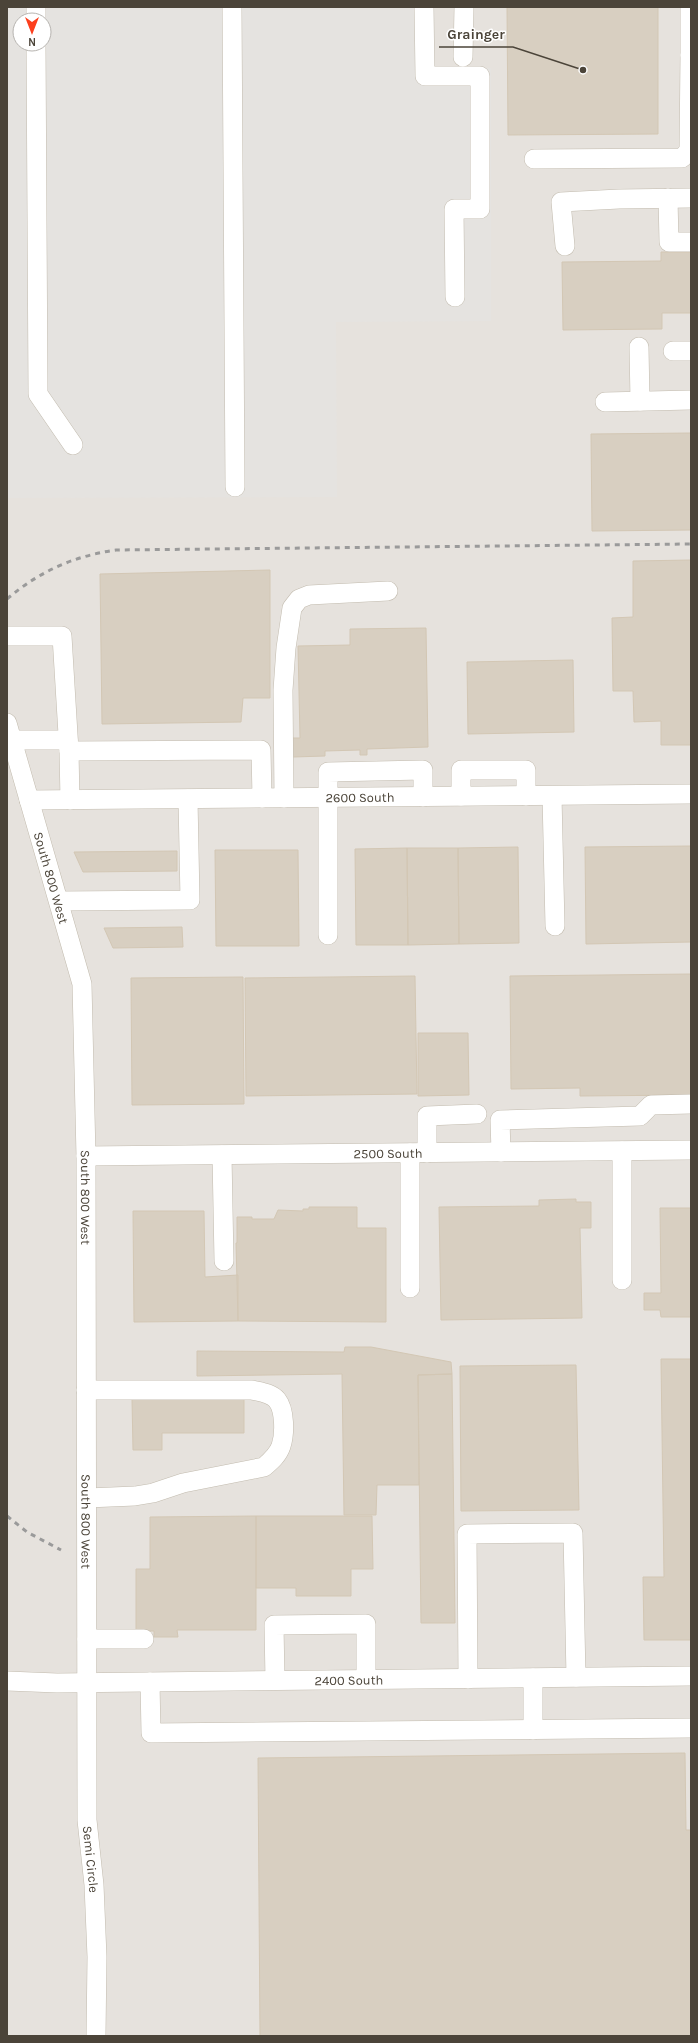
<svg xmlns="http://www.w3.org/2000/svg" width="698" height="2043" font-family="Karla,sans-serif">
  <rect width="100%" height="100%" fill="#f6f3ec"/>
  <path fill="#e6e2dd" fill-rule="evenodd" d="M7,7H691V2036H7ZM20,20H44V44H20Z"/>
  <path fill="#e5e3e0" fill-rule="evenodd" d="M7,7H434L435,68H491V321L336,322L337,497L7,498ZM20,20H44V44H20Z"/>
  <path fill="#d8cfc1" stroke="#d3c7b4" d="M507,7H658V134L508,135Z
    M661,252H691V313H662V329L563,330L562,262L661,261Z
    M691,433V530L592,531L591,434Z
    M691,560V745H661V721L634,722L633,691H613L612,618L633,617V561Z
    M270,570V698H243L241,722L102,724L100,574Z
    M426,628L428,747L367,749V755H360V750L325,751V756L293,757L292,738H300L298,646L350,645V629Z
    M573,660L574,732L468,734L467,662Z
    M691,846V942L586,944L585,847Z
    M518,847L519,943L459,944L458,848Z
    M407,848L408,945H356L355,849Z
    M407,848H458L459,944L408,945Z
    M215,850H298L299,946H216Z
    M177,851V871L83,872L74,852Z
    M182,927L183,947L113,948L104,928Z
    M691,974V1095L580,1096V1088L511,1089L510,976Z
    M415,976L417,1094L246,1096L245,978Z
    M243,977L244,1104L132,1105L131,978Z
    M418,1033H468L469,1095L418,1096Z
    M576,1199V1202H591V1228H580L582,1318L441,1320L439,1207L539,1206V1200Z
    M309,1207H357V1228H386V1322L238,1321L236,1243H237V1217H252V1219H274L278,1210L303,1211V1209H309Z
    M660,1208H691V1317H661L660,1310H644V1293H661Z
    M133,1211H204L205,1277L238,1275V1321L134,1322Z
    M345,1347H371L451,1362L452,1374L418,1375L419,1485H377L376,1515H344L342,1374L197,1376V1351L344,1352Z
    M661,1359H691V1640H644L643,1577H664Z
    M576,1365L579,1510L461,1511L460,1366Z
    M452,1374L455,1623H421L418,1375Z
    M244,1398V1433H162V1450H133L132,1399Z
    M256,1516V1630H177L178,1637H154V1631H136V1569H150V1517Z
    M256,1516H372L373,1569H351V1596H296V1588H256Z
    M685,1753L686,1830H691V2036H260L258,1758Z"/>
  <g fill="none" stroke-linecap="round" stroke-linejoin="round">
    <defs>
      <g id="minor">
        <path d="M36,7V20"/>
        <path d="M232,7L235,487"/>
        <path d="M424,7L425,76H480V209H454L455,297"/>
        <path d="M36,44L38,394L73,445"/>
        <path d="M690,55V7"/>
        <path d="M691,55H690L689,151H691"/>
        <path d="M463,57L464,7"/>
        <path d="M534,159L682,158L689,151"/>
        <path d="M668,198L669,242H691"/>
        <path d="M565,246L561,202L619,199L691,198"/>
        <path d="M639,347L640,401"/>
        <path d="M673,351H691"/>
        <path d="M605,402L691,400"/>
        <path d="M7,636H62L69,751"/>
        <path id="s1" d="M7,723L82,984L86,1156L87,1820L94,1885L97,1957L96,2036"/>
        <path d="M10,740H68"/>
        <path d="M461,796V770H526V796"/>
        <path d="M552,796L555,926"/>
        <path d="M284,798L283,690L286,648L292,608L299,599L309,595L388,591"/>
        <path id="s2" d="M29,800L691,794"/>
        <path d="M70,800L69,751L261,750L262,798"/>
        <path d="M59,901L190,900L188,799"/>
        <path d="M328,935V772L423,770V797"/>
        <path d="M622,1151V1280"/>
        <path d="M501,1152L500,1120L640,1116L651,1105L691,1104"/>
        <path d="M410,1153V1288"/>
        <path d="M427,1153V1116L477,1114"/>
        <path d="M222,1155L224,1261"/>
        <path id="s3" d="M86,1156L691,1150"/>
        <path d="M86,1390H252C260,1392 271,1393 277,1400C285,1410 285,1434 281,1446C278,1455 271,1461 264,1467L183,1483L153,1493L135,1496L87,1498"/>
        <path d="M87,1639H144"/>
        <path d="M533,1678V1730"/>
        <path d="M468,1679L467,1534L573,1533L576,1677"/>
        <path d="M275,1680L274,1625L366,1624V1680"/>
        <path id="s4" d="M7,1681L57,1683L691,1676"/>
        <path d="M150,1682L151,1733L691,1728"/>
      </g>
    </defs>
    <use href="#minor" stroke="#c2bbae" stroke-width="20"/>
    <use href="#minor" stroke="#fff" stroke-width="19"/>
    <path stroke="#9a9a9a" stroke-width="3" stroke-dasharray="5 5" stroke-linecap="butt" d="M7,599C40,571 74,556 116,550L691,544
      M7,1516L27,1532L61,1550"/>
  </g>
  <g text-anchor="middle" stroke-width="3" stroke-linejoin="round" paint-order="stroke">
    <g font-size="13" fill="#4b4439" stroke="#fff">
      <text dy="5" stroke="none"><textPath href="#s2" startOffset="331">2600 South</textPath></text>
      <text dy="5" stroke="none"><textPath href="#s1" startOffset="161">South 800 West</textPath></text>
      <text dy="5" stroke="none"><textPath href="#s3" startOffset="302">2500 South</textPath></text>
      <text dy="5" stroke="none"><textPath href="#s1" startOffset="485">South 800 West</textPath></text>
      <text dy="5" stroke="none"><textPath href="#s1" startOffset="809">South 800 West</textPath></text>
      <text dy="5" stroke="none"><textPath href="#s4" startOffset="342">2400 South</textPath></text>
      <text dy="5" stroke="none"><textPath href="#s1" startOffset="1147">Semi Circle</textPath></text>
    </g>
  </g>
  <path fill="none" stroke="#4b4439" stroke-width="1.5" d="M583 70L513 47H439"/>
  <circle fill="#4b4439" stroke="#fff" stroke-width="1.5" cx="583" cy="70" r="4"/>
  <g font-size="14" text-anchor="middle" font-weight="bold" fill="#4b4439" stroke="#fff" stroke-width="3" stroke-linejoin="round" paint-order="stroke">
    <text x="476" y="39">Grainger</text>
  </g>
  <rect width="698" height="2043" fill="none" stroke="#4b4439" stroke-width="16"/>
  <g transform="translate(32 32) rotate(180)"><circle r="19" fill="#ffffff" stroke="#b7b4b0"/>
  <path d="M0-3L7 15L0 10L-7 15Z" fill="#fc3f1d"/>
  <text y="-6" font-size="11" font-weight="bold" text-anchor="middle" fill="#4b4439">N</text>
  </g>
</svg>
